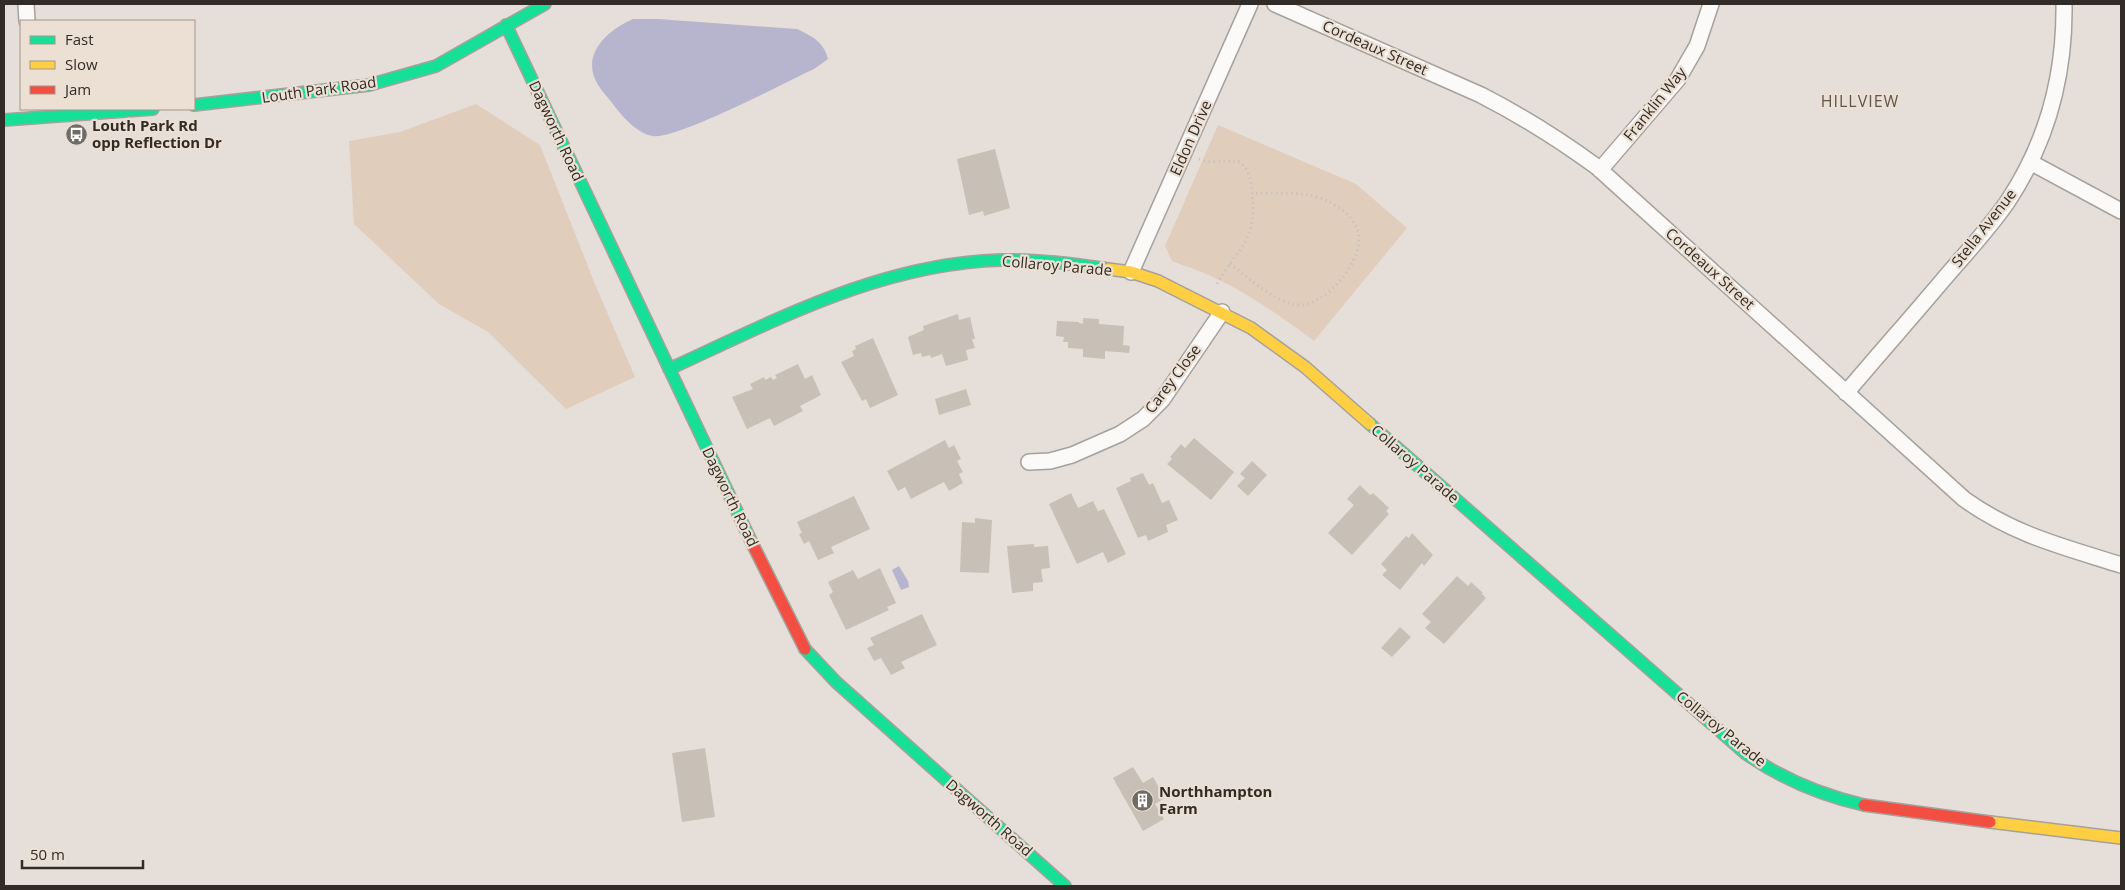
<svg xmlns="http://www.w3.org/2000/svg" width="2125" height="890" font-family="'Open Sans',sans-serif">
  <rect width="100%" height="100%" fill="#e6dfd9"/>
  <path fill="#e1cdbb" d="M476,104L540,145L595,284L635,377L566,409L488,332L439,304L354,224L349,141L400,132Z
    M1218,125L1356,184L1407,228L1314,341C1284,319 1253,296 1219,280C1204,272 1187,267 1172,261L1165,246Z"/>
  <path fill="#b7b5ce" d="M633,19H658L797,29C812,36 824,42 828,59L814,69C786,82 676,140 653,136C638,134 624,118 615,107C609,98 599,89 595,79C583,51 610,29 633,19Z
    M899,566L908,581L909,587L901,590L892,570Z"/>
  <path fill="#c8bfb6" d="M995,149L1010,208L984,216L983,211L969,215L957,159Z
    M958,314L959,320L970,317L975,339H972L975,348L966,350L968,360L946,366L942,354L931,358L930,355L922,357L921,353L913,355L908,337L924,330L923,326Z
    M1083,318L1099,319V324L1124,326L1123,345L1130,346L1129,353L1105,351V359L1083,357V349L1068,348V342H1063L1064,337L1056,336L1057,321L1079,322V323L1083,324Z
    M873,338L898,395L870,408L866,399L862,401L841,362L854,356L852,351L856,349L855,346Z
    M798,364L805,379L812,375L821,395L800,406L803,411L774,426L770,418L747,429L732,397L753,389L750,384L764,377L765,380L771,377L773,380L777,378L775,375Z
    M966,389L971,405L939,415L935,399Z
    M1194,438L1234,472L1211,500L1167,464L1172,459L1170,457L1181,444L1185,448Z
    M945,440L949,448L954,445L961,459L957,461L963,472L959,474L963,483L949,491L944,482L911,499L905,487L898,491L887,471Z
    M1252,461L1267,475L1248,496L1237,486L1245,478L1240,474Z
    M1143,473L1149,485L1153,483L1162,503L1169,500L1178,520L1166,525L1168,532L1148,541L1146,535L1138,538L1116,488L1131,481L1130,478Z
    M1360,485L1370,495L1373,493L1389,508L1386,511L1389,514L1352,555L1328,533L1354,505L1347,499Z
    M1071,493L1078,508L1093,501L1098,511L1104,509L1126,554L1108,563L1103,552L1077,564L1049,504Z
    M854,496L870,529L831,547L834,553L818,560L809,541L804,544L799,534L802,533L797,522Z
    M975,518L992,520L989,573L960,572L962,522L975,523Z
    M1412,533L1433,555L1424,566L1422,563L1400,590L1382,575L1387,570L1381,564L1406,536L1409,538Z
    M1034,544V547L1048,546L1050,568L1041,569L1043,582L1033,583V591L1012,593L1007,546Z
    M880,568L896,603L887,607L889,610L846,630L829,595L833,592L828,582L853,570L858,579Z
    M1457,576L1468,586L1471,582L1483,593L1482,594L1486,598L1444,644L1425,628L1431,622L1422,614Z
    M922,614L937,645L901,662L905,668L891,675L881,658L874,661L867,648L874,645L870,638Z
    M1400,627L1411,637L1392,657L1381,648Z
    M705,748L715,817L682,822L672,753Z
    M1133,767L1143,783L1153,777L1165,798L1155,804L1164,819L1143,831L1113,778Z"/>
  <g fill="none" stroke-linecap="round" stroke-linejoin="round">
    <defs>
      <path id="street" d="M26,4L27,21
        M1275,4L1481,95C1522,116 1560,140 1597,167L1964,499C2014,535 2064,547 2121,565
        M2030,162L2121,211
        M1600,170L1678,79L1697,46L1711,4
        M1131,272L1250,4
        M1846,393C1878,355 1911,318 1943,280C1965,254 1989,229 2008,201C2047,142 2065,74 2064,4
        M1029,462L1050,461L1072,455L1120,434L1143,419L1162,400L1222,312"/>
      <path id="fast" d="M506,25L751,541
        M194,105L369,85L436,66L545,4
        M4,120L153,109
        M669,369C776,320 882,263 1002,260C1037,259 1073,264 1108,269
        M1370,424L1745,753C1782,779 1820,795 1864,805
        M805,649L836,682L1065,886"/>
      <path id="slow" d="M1108,269L1131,272L1158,281L1251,328L1305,367L1370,424
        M1990,822L2121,838"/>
      <path id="jam" d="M751,541L805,649
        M1864,805L1990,822"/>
    </defs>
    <use href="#street" stroke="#a6a19c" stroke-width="18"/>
    <use href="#fast" stroke="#a6a19c" stroke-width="14"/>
    <use href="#slow" stroke="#a6a19c" stroke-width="14"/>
    <use href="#jam" stroke="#a6a19c" stroke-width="14"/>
    <path stroke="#c1bfbd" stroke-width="3" stroke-dasharray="1 4" stroke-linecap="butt" d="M1199,159C1214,165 1225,159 1240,162C1249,170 1251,181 1252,193C1258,241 1237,248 1217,284
      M1230,264C1249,278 1275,303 1298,305C1326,306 1361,263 1359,236C1357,220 1341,207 1327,201C1305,190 1276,194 1252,193"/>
    <use href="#street" stroke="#fbfaf9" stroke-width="15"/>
    <use href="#fast" stroke="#16e098" stroke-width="11"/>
    <use href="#slow" stroke="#ffcf43" stroke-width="11"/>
    <use href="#jam" stroke="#f24e42" stroke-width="11"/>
  </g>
  <defs>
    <symbol id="bus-disc" viewBox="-11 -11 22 22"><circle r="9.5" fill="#706b65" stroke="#ecdfd3"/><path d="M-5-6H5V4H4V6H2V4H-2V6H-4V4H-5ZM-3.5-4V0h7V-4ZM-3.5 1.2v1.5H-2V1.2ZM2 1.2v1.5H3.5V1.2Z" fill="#fff"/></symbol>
    <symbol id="building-disc" viewBox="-11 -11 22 22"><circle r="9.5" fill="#706b65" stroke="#ecdfd3"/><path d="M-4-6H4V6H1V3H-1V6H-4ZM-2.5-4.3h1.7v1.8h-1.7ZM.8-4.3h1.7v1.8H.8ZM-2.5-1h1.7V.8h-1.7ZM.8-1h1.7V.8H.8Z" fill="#fff"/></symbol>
  </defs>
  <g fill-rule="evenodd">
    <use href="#bus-disc" x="64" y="122" width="25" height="25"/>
    <use href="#building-disc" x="1130" y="788" width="25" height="25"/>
  </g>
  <g text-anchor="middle" stroke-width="4.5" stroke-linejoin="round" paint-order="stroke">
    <g font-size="15" fill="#312c27" stroke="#ecdfd3">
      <text transform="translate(1375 48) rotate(24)" y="5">Cordeaux Street</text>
      <text transform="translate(319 90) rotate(-8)" y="5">Louth Park Road</text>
      <text transform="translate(1655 104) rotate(-51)" y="5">Franklin Way</text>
      <text transform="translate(556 131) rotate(65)" y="5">Dagworth Road</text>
      <text transform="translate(1191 138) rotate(-66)" y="5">Eldon Drive</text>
      <text transform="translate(1984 228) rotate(-52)" y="5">Stella Avenue</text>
      <text transform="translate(1057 266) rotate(5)" y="5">Collaroy Parade</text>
      <text transform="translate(1710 269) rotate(42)" y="5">Cordeaux Street</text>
      <text transform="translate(1173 379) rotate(-53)" y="5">Carey Close</text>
      <text transform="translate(1415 464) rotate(41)" y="5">Collaroy Parade</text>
      <text transform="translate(730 497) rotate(64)" y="5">Dagworth Road</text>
      <text transform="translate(1721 729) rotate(39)" y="5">Collaroy Parade</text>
      <text transform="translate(989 818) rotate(41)" y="5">Dagworth Road</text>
    </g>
    <g font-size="15" font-weight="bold" fill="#312c27" stroke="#ecdfd3" text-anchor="start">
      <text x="92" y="131">Louth Park Rd<tspan x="92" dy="17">opp Reflection Dr</tspan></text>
      <text x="1159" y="797">Northhampton<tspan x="1159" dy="17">Farm</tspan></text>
    </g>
    <g font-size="16" letter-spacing="1" fill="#60554b" stroke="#ecdfd3">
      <text x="1860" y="107">HILLVIEW</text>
    </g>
  </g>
  <rect width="2125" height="890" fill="none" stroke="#312c27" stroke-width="10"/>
  <rect x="20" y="20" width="175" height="90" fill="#ecdfd3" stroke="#a1978e"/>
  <rect x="30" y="36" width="25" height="8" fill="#16e098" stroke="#a1978e"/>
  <text x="65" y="45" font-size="15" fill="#312c27">Fast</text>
  <rect x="30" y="61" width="25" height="8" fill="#ffcf43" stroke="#a1978e"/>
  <text x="65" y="70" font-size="15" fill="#312c27">Slow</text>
  <rect x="30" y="86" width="25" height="8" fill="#f24e42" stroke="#a1978e"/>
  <text x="65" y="95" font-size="15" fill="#312c27">Jam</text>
  <path d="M22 860v8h121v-8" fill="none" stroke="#312c27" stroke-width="2.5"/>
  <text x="30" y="860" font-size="15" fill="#312c27" stroke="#ecdfd3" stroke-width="4" paint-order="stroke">50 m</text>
</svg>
